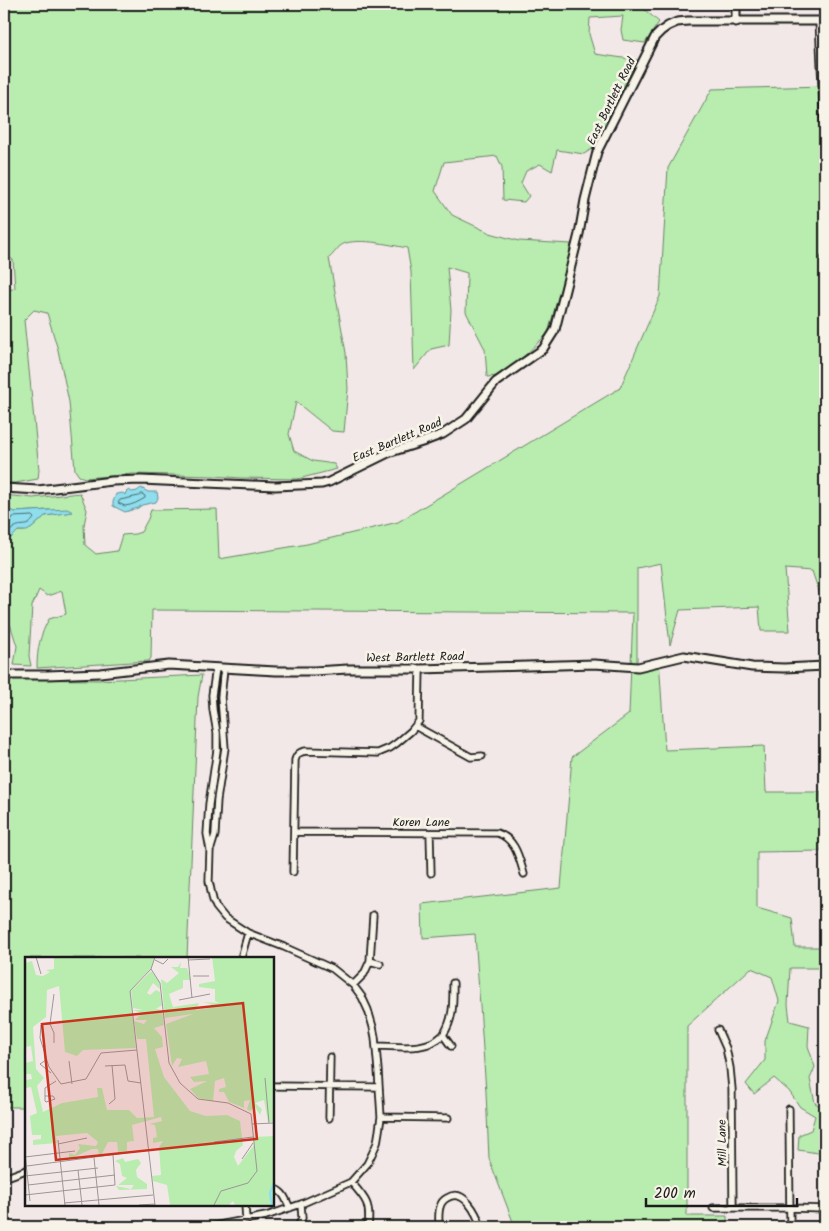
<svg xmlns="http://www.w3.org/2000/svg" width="829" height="1231" font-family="Kalam,sans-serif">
  <rect width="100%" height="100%" fill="#f3e8e8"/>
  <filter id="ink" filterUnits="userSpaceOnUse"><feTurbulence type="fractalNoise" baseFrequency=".02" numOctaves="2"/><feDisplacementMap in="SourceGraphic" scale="10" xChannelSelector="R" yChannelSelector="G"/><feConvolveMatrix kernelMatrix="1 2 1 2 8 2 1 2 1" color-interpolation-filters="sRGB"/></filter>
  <g filter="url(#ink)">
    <path fill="#b8edaf" stroke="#6a8466" d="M4,4H638L659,22L645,43L623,40L621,30L623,16L590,18L589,34L595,54L637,60L592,149L584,154L557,150L552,171L540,164L526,171L521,183L529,196L524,202L503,200L502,167L497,156L444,162L435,191L452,215L490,233L519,241L571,244L567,265L548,333L513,367L498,376L487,377L485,349L466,312L467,273L447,267L451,310L449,345L431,349L414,370L411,272L407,248C391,245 353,236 340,246C336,250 333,255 329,258L346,353L348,389L344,432L332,431L296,402L289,434L294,451L313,461L334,464L337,469L298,479L241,478L215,476L133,474L85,478L79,476L75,470L69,402L58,350L47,313L34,310L24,320L39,470L38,479L15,483H4V292L15,288L13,260L4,253C4,248 6,243 6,238C8,228 8,211 4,202Z
      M825,86V598H821L812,571L785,569L790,631H761L759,607L680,610L670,645L661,563L637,568V663L659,659L665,750L764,746L766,792H821L822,851L757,852V908L792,918L795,947H825V968H790L788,1005L790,1021L809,1026L808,1046L815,1067L810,1079L815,1103L825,1109V1154L798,1150L799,1135L811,1130L815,1116L800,1107L789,1091L774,1078L754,1094L746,1084L765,1060V1041L779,1001L772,977L751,968L687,1026V1216H727V1227H515L489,1159L486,1092L475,934L423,938L422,904L561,888L572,757L629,714L633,613L152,610L151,658L149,661L37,668C37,649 40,635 49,619L66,614L62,591L47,596L39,590L32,606L29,656L31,666L14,665L17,646L10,624L4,620V540L12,537L18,531H24L32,528L45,516L72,512L49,510L15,512L6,511V519L4,523V495L33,498L80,493L87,510L84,525L85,545L96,554L117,551L122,535L135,534L141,532L148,519L151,510L217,509L219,559L307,544L398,522L620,388L660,296L668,168L712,89Z
      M202,675L198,697L187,958H26V1107H4V679L98,680Z"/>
    <path fill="#8fdeed" stroke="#619099" d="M141,488L148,492H157L158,498L156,502L142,505L138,508L125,512L113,506V502L116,494L123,493L125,495L126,492L129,490L132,492L137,491Z
      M8,509L15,512L67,509L73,512L45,516L32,528L27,531H18L12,537L4,540V523L6,519V511Z"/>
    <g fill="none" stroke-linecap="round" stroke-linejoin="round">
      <path stroke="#4a6a70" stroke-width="1" d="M142,494L145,496V498C138,502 133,505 125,506L118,503L120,500L139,496Z
        M4,525L9,524L13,517L32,516L34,518C27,529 24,523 15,527C11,530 8,533 4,535"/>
      <defs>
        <path id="minor" d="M819,21L825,151
          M825,261V258
          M415,726L471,757L482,756
          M294,832L497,833C516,839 519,858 524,874
          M430,833L431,873
          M211,848L215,835L217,800L225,748L221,697L224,669
          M293,872L295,760C297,754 299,752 306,751L378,753L390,748L397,743L411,731L419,721L420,669
          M241,958L248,933
          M370,961L380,964
          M353,985L364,974L370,961L373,915
          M718,1030L726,1048L730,1068L732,1089L733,1207
          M376,1046C398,1046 426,1052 443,1035
          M451,1046L443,1035C454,1019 453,1002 453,983
          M272,1086L379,1087
          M789,1109L790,1227
          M381,1117L448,1118
          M329,1118L330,1057
          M4,1178L26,1170
          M351,1182C366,1199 371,1204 368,1227
          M272,1188C284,1191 285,1198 290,1208
          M245,1205L246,1220
          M713,1208H790L825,1209
          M208,1227L266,1216L301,1204L351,1182L367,1164L372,1154L377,1143L379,1131L381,1117L378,1070L375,1037L373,1027L368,1010L362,997L353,985L333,969L284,947L248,933L225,918L216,907L213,900L209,881L210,850L207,834L209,804L217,750V733L213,710L212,695L216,668
          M298,1227L302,1218L301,1204
          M439,1227C439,1221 438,1213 440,1207C441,1203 443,1200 447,1198C464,1187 477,1214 481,1227"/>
        <path id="tertiary" d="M736,22V4
          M4,488L38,490L112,481L141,480L275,486L322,484L329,482L388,453L422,442L443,434L466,419L496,382L543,349L555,330L579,234L585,200L597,152L655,37L661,31L668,26L677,22L688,21H825
          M4,675H47L100,673L169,665L276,671H314L348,669H420L594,664L638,667L684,656L752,667L784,668L825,666"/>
      </defs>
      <use href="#minor" stroke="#1c1c1c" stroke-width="9"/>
      <use href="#tertiary" stroke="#1c1c1c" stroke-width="11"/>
      <use href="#minor" stroke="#f7f3e8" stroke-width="5.5"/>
      <use href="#tertiary" stroke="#f7f3e8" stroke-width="7"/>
    </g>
  </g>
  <g text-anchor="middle" stroke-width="5" stroke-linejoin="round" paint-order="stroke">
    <g font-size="12" fill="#1c1c1c" stroke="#f7f3e8">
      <text transform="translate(611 101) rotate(-64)" y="4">East Bartlett Road</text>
      <text transform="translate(397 440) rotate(-23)" y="4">East Bartlett Road</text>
      <text transform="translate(415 657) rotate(-1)" y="4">West Bartlett Road</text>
      <text x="421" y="826">Koren Lane</text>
      <text transform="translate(722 1143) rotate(-91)" y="4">Mill Lane</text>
    </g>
  </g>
  <g transform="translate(25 957)">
    <rect width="249" height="249" fill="#f3e8e8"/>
    <path d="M29,0H130L126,11L105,34L111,91L58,93L52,99L40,95L34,29L22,33L21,60L8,70L11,112L19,121L12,129L18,155L37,146L73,140L72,131H77L82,153H104L112,161L129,160L121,82H112L109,64L119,67L122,63H110L117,56L108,53H118L108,51L106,34L126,14L134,24L135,32L128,26L122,36L125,38L131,33L135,35L137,48L131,52L137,53L139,68L129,71L137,80L138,90L130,92L139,120L165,154L181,159L202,158L215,164L218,188L211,194L209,200L213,209L229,188L228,180L249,179V248H210L208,244L204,248H145L142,228L128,224L127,219L136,218L134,190L138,184L128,186V181L132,180L130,168L124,167L137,164L136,160L107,168L109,184L102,185V194L93,195L92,185H83L77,197L74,198L73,192H67L44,202V196L50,198L55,191L53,187L71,189L73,185L62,176L31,179L32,186L8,188V183L16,182V178H7L5,159L12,156L6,130L0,131V123L7,122L6,117H1L0,106L8,104L6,89L0,90V6L7,4L11,18L18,19L25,15L21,13L29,12ZM187,0H249V165H243L239,143L230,146L237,152L235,158L230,150L225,154L222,152L225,143L219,144V151L204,145L199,135H194V132L201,130L199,121L190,124L188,144L173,141L165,132L182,124L169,125L165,120L184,117L181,104L153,110L157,102L152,101L147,109L141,67L168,57L140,61L136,22L142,26L154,16L146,10H153L156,5L155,11H162L166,23H158V31L144,37L148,50L174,46L171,53L184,51L186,47L178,45L194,46L190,44V32L174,30V27L190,24ZM98,201L100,205L113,202L116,206L111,213L112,220L122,227V232L94,233L91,229L106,232L109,228H93L102,221L97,219L95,207L90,204Z" fill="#b8edaf"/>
    <path fill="none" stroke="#8fdeed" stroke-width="2.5" d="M247,248L245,236L249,226"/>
    <path fill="none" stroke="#9d9696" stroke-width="1" d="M11,0L16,17M163,0L167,41M130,3L138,7L143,2M163,3L185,2M126,12L135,26L144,106L155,126L173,142L203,146L226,157L232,214L223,226L196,234L189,248M168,19H184M154,43L185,37M25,67L16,68L15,81L24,110L36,127L61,122L76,96L112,93M29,86V76L25,67L29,37M21,103L15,107L26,116M44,104L47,127M80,109L100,108L103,124L116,126M240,121L244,166M20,139H28L30,142L21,145L20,144V131L31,124M84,147L90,142L87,108M227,167L249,166M33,183L40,248M189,185L228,180M33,187L62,181M0,196L5,244M0,200L50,194M69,201L74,248M217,202L228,186M2,209L123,193M53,213L57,248M0,219L73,211M3,228L90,218M0,238L90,228L88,198M39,246L128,238M114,248L130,247M130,248L105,34L126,12L130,0"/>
    <path fill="#c8321e" fill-opacity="0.15" stroke="#c8321e" stroke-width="2.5" d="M218,46L232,182L31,203L17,67Z"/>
    <rect width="249" height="249" fill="none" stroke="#1c1c1c" stroke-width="2.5"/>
  </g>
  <rect width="829" height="1231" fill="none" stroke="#f7f3e8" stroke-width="20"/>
  <rect x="10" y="10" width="809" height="1211" fill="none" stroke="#1c1c1c" stroke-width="2" filter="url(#ink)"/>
  <path d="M646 1198v8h151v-8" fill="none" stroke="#1c1c1c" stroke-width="2.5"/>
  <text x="654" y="1198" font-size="15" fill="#1c1c1c" stroke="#f7f3e8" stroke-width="4" paint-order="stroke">200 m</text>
</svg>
